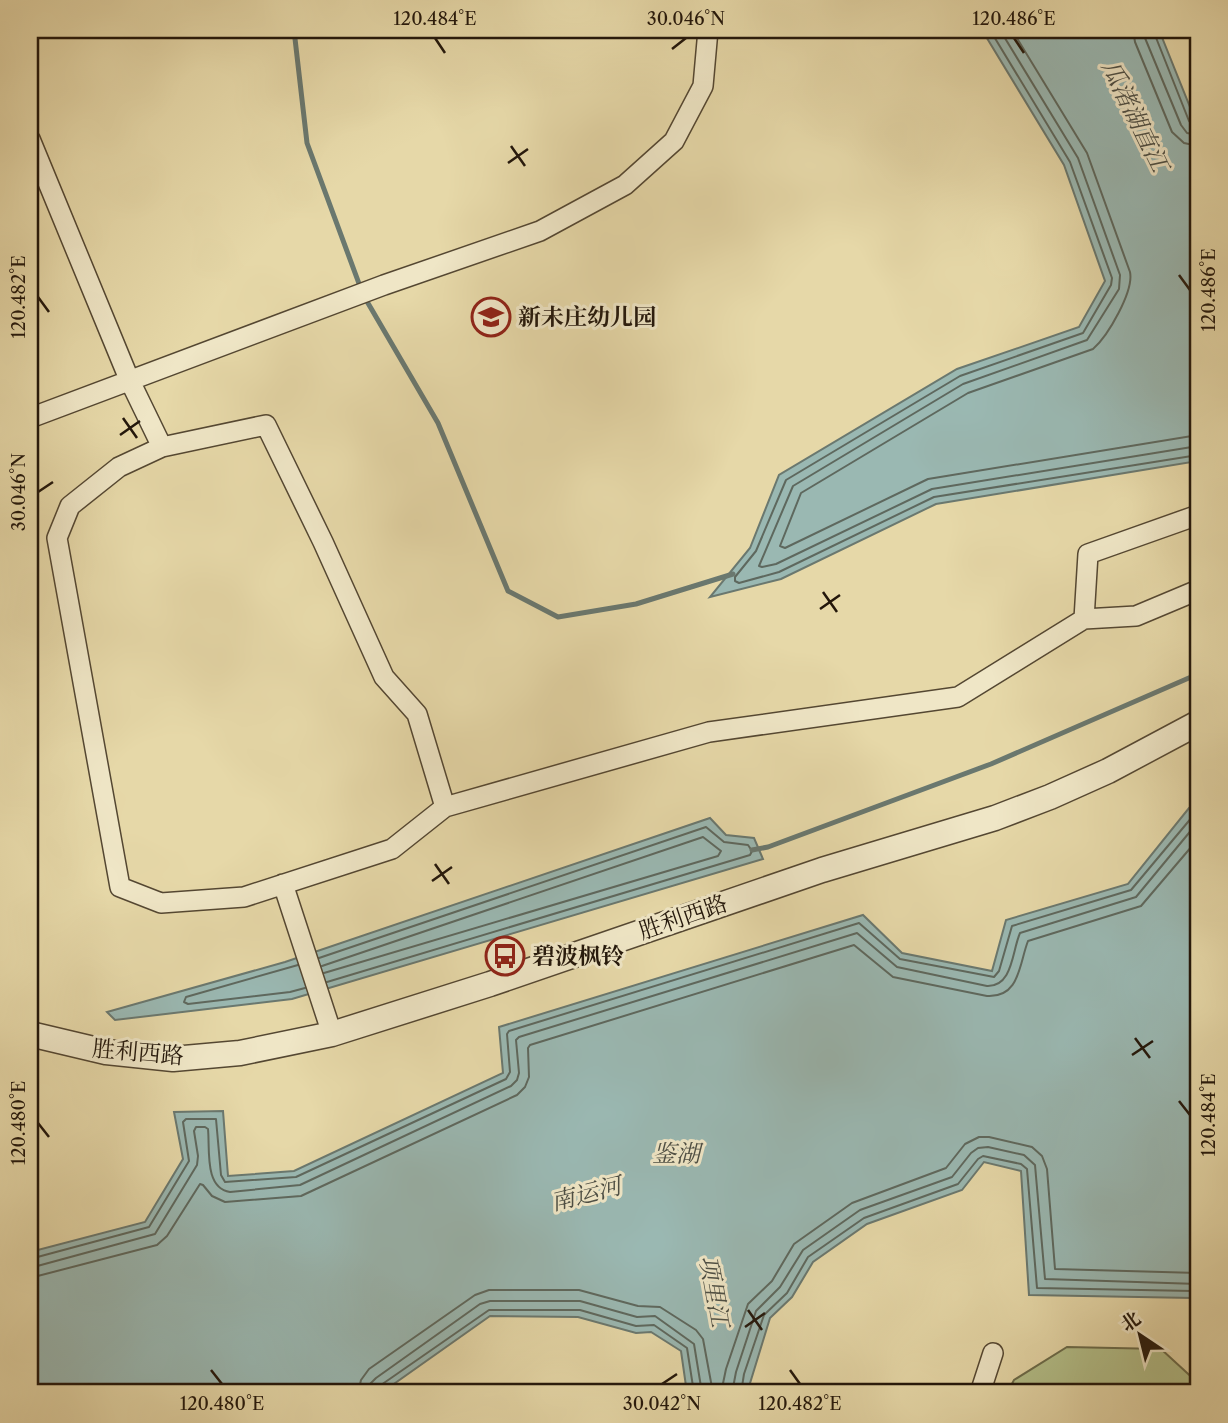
<svg xmlns="http://www.w3.org/2000/svg" width="1228" height="1423" font-family="'Libre Caslon Text','Noto Serif SC',serif">
  <rect width="100%" height="100%" fill="#e6d8a8"/>
  <filter id="stains"><feTurbulence type="fractalNoise" baseFrequency=".00286" numOctaves="4"/><feColorMatrix values="0 0 0 0 .2 0 0 0 0 .09 0 0 0 0 .02 0 0 0 .5 -.17"/></filter>
  <radialGradient id="worn" r=".72"><stop offset=".6" stop-color="#630" stop-opacity="0"/><stop offset="1" stop-color="#630" stop-opacity=".3"/></radialGradient>
  <path fill="#b3bf89" stroke="#6b6b4a" stroke-width="2" d="M1067,1347L1161,1349L1198,1383V1393H1007L1014,1380Z"/>
  <path fill="#9ab8b2" stroke="#6a786f" stroke-width="2" d="M982,30H1159L1198,127V461L936,504L781,579L710,597L750,548L779,475L957,369L1079,327L1105,281L1064,165Z
    M1198,801V1302L1193,1298L1029,1295L1021,1171L984,1162L962,1190L867,1224L813,1262L792,1297L770,1318L747,1393H687L681,1351L651,1332L636,1333L578,1317L490,1316L381,1393H30V1252L145,1222L183,1159L174,1112L223,1111L228,1176L294,1171L503,1073L499,1027L863,915L902,953L992,971L1006,920L1128,884L1189,808Z
    M710,818L726,835L754,838L763,859L292,999L115,1020L107,1012L285,962Z"/>
  <g fill="none" stroke-linecap="round" stroke-linejoin="round">
    <path stroke="#5e685e" stroke-width="2" d="M990,30L1070,162L1112,278L1111,285L1083,333L960,376L786,480L756,551L735,577V581L739,583L779,572L934,497L1198,455
      M1000,30L1078,158L1120,275L1119,289L1087,340L963,384L793,486L759,566L762,567L776,564L932,489L1198,446
      M1012,30L1087,153L1130,272C1134,291 1108,336 1093,349L968,393L801,493L780,546L785,548L928,479L1198,435
      M1133,30L1135,42L1172,132L1184,143L1198,146
      M1144,30L1145,38L1181,125L1187,133L1198,135
      M1153,30L1189,121L1193,126H1198
      M319,958L706,827L724,842L748,845L752,851L750,855L327,982
      M298,965L186,997L184,1002L188,1004L290,992L305,988
      M322,966L703,837L721,851L718,856L324,973
      M30,1259L149,1227L189,1161L183,1122L186,1119H216L221,1175L225,1182L296,1177L506,1079L510,1072L507,1034L509,1031L859,923L900,959L994,977L999,971L1012,926L1131,890L1198,810
      M30,1268L155,1234L197,1165L198,1156L194,1131L196,1127H205L208,1129C210,1149 204,1188 230,1192L300,1185L511,1086L517,1080L519,1073L516,1040L519,1037L857,933L897,967L987,986C1013,987 1012,951 1020,933L1136,897L1198,822
      M30,1278L157,1245L167,1236L200,1184L203,1185L212,1196L225,1202L301,1196L517,1095L525,1087L529,1077L528,1048L530,1045L854,945L893,977L987,996C1020,998 1019,964 1028,941L1141,906L1198,839
      M358,1393L361,1380L369,1369L475,1295L489,1290H579L638,1306L660,1307L696,1330L703,1339L713,1393
      M369,1393L370,1384L376,1378L480,1304L490,1301H580L637,1317L655,1316L694,1344L702,1393
      M378,1393L381,1385L489,1310H580L636,1326L654,1325L687,1348L694,1393
      M721,1393L726,1369L748,1304L772,1281L794,1244L852,1203L946,1168L965,1144L979,1137H989L1032,1147L1042,1156L1047,1169L1055,1269L1198,1273
      M732,1393L736,1372L756,1311L780,1287L803,1250L860,1210L952,1177L971,1153L978,1148L988,1147L1024,1155L1035,1165L1045,1279L1198,1284
      M741,1393L744,1374L764,1315L787,1293L808,1257L864,1218L958,1184L978,1159L983,1156L1021,1164L1027,1169L1037,1288L1193,1291L1198,1294"/>
    <path stroke="#6a786f" stroke-width="5" d="M294,30L307,143L361,289
      M365,298L438,423L508,591L558,617L636,604L733,574
      M752,850L768,847L991,764L1198,674"/>
    <defs>
      <path id="minor" d="M30,139L129,379L162,447
        M30,418L384,285L540,231L625,185L674,141L703,86L708,30
        M266,425L323,542L384,677L417,714L445,807L392,849L244,897L161,903L120,887L57,538L70,506L119,467L162,447Z
        M1084,619L1088,554L1198,515
        M445,807L709,732L958,697L1084,619L1136,616L1198,590
        M283,884L332,1034
        M980,1393L993,1353"/>
      <path id="tertiary" d="M30,1034L106,1052L173,1059L240,1053L332,1034L490,984L822,870L995,818L1050,797L1108,771L1198,723"/>
    </defs>
    <use href="#minor" stroke="#544732" stroke-width="22"/>
    <use href="#tertiary" stroke="#544732" stroke-width="27"/>
    <use href="#minor" stroke="#efe6c6" stroke-width="19"/>
    <use href="#tertiary" stroke="#efe6c6" stroke-width="24"/>
  </g>
  <path fill="none" stroke="#23170b" stroke-width="2.5" d="M435,38L445,53M1014,38L1024,53M672,49L686,38M511,146L525,166M508,163L528,149M1179,275L1190,290M38,297L49,312M123,418L137,438M120,435L140,421M38,492L53,482M823,592L837,612M820,609L840,595M435,864L449,884M432,881L452,867M1135,1038L1150,1058M1132,1055L1153,1041M1179,1101L1190,1115M38,1123L49,1137M748,1310L762,1330M745,1327L765,1313M211,1370L222,1384M790,1370L800,1384M662,1384L677,1374"/>
  <defs>
    <symbol id="school-ring" viewBox="-11 -11 22 22"><circle r="9.5" fill="#efe6c6" stroke="#8f2418" stroke-width="1.5"/><path d="M0-5L7-2L0 1L-7-2ZM-4 1L0 2.5L4 1V4Q0 6-4 4Z" fill="#8f2418"/></symbol>
    <symbol id="bus-ring" viewBox="-11 -11 22 22"><circle r="9.5" fill="#efe6c6" stroke="#8f2418" stroke-width="1.5"/><path d="M-5-6H5V4H4V6H2V4H-2V6H-4V4H-5ZM-3.5-4V0h7V-4ZM-3.5 1.2v1.5H-2V1.2ZM2 1.2v1.5H3.5V1.2Z" fill="#8f2418"/></symbol>
  </defs>
  <g fill-rule="evenodd">
    <use href="#school-ring" x="469" y="295" width="44" height="44"/>
    <use href="#bus-ring" x="483" y="934" width="44" height="44"/>
  </g>
  <g text-anchor="middle" stroke-width="6" stroke-linejoin="round" paint-order="stroke">
    <g font-size="23" font-weight="bold" fill="#23170b" stroke="#efe6c6" text-anchor="start">
      <text x="518" y="325">新未庄幼儿园</text>
      <text x="532" y="964">碧波枫铃</text>
    </g>
    <g font-size="23" fill="#23170b" stroke="#efe6c6">
      <text transform="translate(683 917) rotate(-19)" y="8">胜利西路</text>
      <text transform="translate(138 1052) rotate(5)" y="8">胜利西路</text>
    </g>
    <g font-size="24" font-style="italic" fill="#4d4f45" stroke="#efe6c6">
      <text transform="translate(1135 116) rotate(64)" y="8">瓜渚湖直江</text>
      <text x="676" y="1162">鉴湖</text>
      <text transform="translate(586 1194) rotate(-14)" y="8">南运河</text>
      <text transform="translate(714 1291) rotate(80)" y="8">项里江</text>
    </g>
  </g>
  <rect width="1228" height="1423" fill="none" stroke="#e6d8a8" stroke-width="77"/>
  <g transform="translate(1140 1335) rotate(325)" stroke="#efe6c6" stroke-width="5" paint-order="stroke">
  <path d="M0-5L12 26L0 18L-12 26Z" fill="#23170b"/>
  <text y="-10" font-size="19" font-weight="bold" text-anchor="middle" fill="#23170b">北</text>
  </g>
  <rect x="38" y="38" width="1152" height="1346" fill="none" stroke="#23170b" stroke-width="2.5"/>
  <g font-size="18" text-anchor="middle" fill="#23170b">
    <text x="435" y="25">120.484°E</text>
    <text x="686" y="25">30.046°N</text>
    <text x="1014" y="25">120.486°E</text>
    <text transform="translate(1209 290) rotate(-90)" y="6">120.486°E</text>
    <text transform="translate(19 297) rotate(-90)" y="6">120.482°E</text>
    <text transform="translate(19 492) rotate(-90)" y="6">30.046°N</text>
    <text transform="translate(1209 1115) rotate(-90)" y="6">120.484°E</text>
    <text transform="translate(19 1123) rotate(-90)" y="6">120.480°E</text>
    <text x="222" y="1410">120.480°E</text>
    <text x="662" y="1410">30.042°N</text>
    <text x="800" y="1410">120.482°E</text>
  </g>
  <rect width="100%" height="100%" filter="url(#stains)"/>
  <rect width="100%" height="100%" fill="url(#worn)"/>
</svg>
